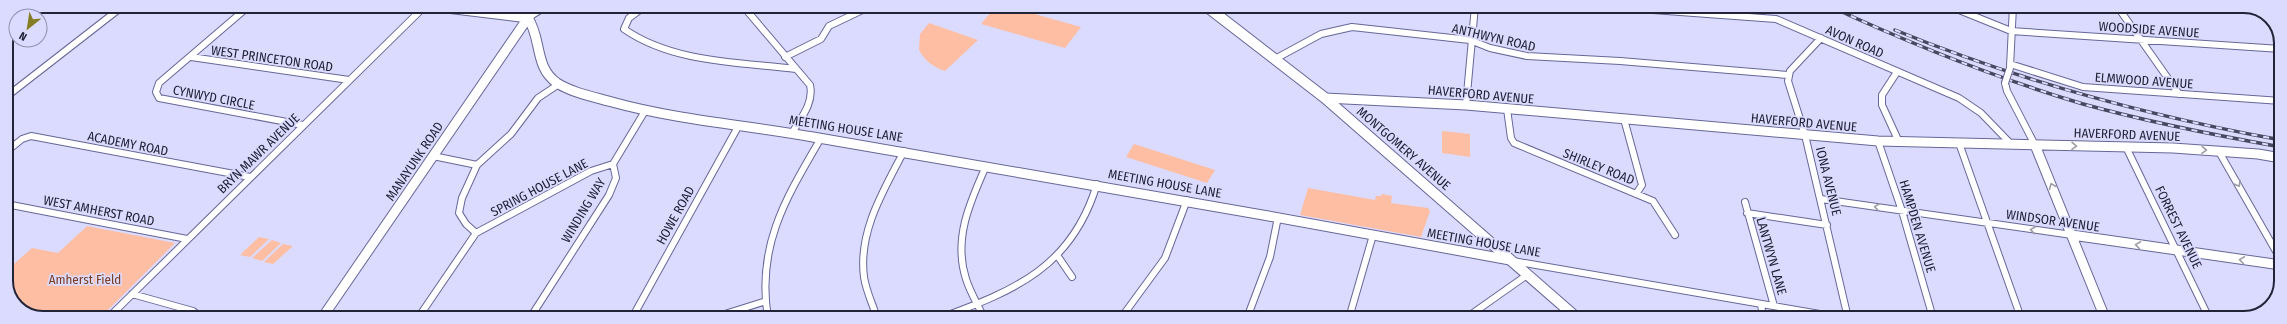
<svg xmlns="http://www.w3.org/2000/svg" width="2287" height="324" font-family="'Fira Sans Condensed',sans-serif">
  <rect width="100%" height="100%" fill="#dadbfe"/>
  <path fill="#febea3" d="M996,6H1006L1081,27L1065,48L981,24Z
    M929,23L978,40L945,71C933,67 925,61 919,50L920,34Z
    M1442,131L1470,134V157L1442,153Z
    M1134,144L1215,170L1207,183L1126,157Z
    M1308,188L1375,200L1376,196H1381L1382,194L1392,196L1391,203L1428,208L1430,211L1421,237L1300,215Z
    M87,226L175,243L100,318C59,318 6,324 6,271L32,248L58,253Z
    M259,237L269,239L250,257L240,255Z
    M272,240L281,243L262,261L252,258Z
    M283,244L293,246L273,264L264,262Z"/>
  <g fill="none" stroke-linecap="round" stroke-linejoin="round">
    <defs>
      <path id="street" d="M249,6L159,83L156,92L159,98L303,125
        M645,6L629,18L624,29C673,63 739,62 796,69
        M743,6L810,85C814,103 801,118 792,133
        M1598,6L1776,19L1959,98L1981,113L2011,144
        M1949,6L2011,31L2281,49
        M2117,6L2179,94
        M1821,38L1790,71L1788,81L1805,135L1848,318
        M191,57L349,80
        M785,57L821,39L829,26L871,6
        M1275,59L1321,34L1352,27L1470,40L1490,48L1527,56L1620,61L1788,75
        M2010,64L2083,87L2281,101
        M2010,67L2013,6
        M1897,72L1882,95V105L1899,142
        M2005,83L2007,91L2035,145
        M6,97L123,6
        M1466,105L1475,6
        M1507,109L1511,138L1514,143L1653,201L1675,235
        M1624,119L1642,185L1636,194
        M1878,141L1902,211L1933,318
        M1959,143L2021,318
        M2126,147L2209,318
        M2218,150L2281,260
        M6,152L22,139L31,136L250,177
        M433,156L477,165
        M1821,199L2072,235
        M1745,202L1774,306
        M6,204L187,239
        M1747,213L1827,225
        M476,233L591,171L613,164
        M1057,255L1072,277
        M1513,261L1843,318
        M132,294L193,311L202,318
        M1761,304L1763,318
        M108,318L425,6
        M418,318L476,233L466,224L459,213L462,198L477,165L511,134L538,98L559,84
        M530,318L609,195L616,178L613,164L645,111
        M632,318L739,125
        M712,318L763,302
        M768,318C756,246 786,198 821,138
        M877,318C873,305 866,291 864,277C858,231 884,190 904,151
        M940,318C1016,290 1072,267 1097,184
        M984,318C978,305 970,292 966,279C953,239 970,202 986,166
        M1121,318L1165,258L1187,200
        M1247,318L1270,257L1278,217
        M1349,318L1373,235
        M1466,318L1527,275"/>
      <path id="secondary" d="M430,6L528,18
        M25,16L29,12
        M528,18C542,39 534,67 557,83C573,93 594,97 612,102C677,120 746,125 813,137C1046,176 1278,217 1510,260
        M11,30L16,25
        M1325,98L1466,105L1878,141L2173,148L2258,154L2281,158
        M2035,145L2105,318
        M2072,235L2281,265
        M322,318L523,25L531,14L544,6"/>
      <path id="primary" d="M1206,6L1325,98L1577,318"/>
    </defs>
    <use href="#street" stroke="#676699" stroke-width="8"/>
    <use href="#secondary" stroke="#676699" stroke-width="11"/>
    <use href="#primary" stroke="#676699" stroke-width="12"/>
    <use href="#street" stroke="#fff" stroke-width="6"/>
    <use href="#secondary" stroke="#fff" stroke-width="9"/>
    <use href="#primary" stroke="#fff" stroke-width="10"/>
    <defs>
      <path id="rail" d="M1829,6C1911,44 1996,78 2083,104C2148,122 2214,135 2281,147
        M1895,30C2020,81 2148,116 2281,140"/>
    </defs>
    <use href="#rail" stroke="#484860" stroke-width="3.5"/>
    <use href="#rail" stroke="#dadbfe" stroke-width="2" stroke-dasharray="6" stroke-linecap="butt"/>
    <defs>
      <path id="street-bridge" d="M2005,83L2010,68"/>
    </defs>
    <use href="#street-bridge" stroke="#676699" stroke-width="8" stroke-linecap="butt"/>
    <use href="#street-bridge" stroke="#fff" stroke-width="6"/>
  </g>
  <defs><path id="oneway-chevron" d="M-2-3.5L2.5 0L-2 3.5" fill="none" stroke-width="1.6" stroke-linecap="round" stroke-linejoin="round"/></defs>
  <g stroke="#9c9ca5">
    <use href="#oneway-chevron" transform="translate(2074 146) rotate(1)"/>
    <use href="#oneway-chevron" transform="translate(2204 150) rotate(3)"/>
    <use href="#oneway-chevron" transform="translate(2238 184) rotate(61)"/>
    <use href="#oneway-chevron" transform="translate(2052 186) rotate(-112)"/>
    <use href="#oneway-chevron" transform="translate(1877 207) rotate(-172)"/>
    <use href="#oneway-chevron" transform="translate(2033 230) rotate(-172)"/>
    <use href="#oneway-chevron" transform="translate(2138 245) rotate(-172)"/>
    <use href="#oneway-chevron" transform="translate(2242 260) rotate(-172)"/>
  </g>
  <g text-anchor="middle" stroke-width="3.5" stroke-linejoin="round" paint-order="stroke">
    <g font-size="13" fill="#232338" stroke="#dadbfe">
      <text transform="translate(2149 29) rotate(4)" y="5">WOODSIDE AVENUE</text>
      <text transform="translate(1494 37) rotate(13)" y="5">ANTHWYN ROAD</text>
      <text transform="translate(1855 41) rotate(24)" y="5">AVON ROAD</text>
      <text transform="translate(272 58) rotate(8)" y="5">WEST PRINCETON ROAD</text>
      <text transform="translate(2144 80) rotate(4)" y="5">ELMWOOD AVENUE</text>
      <text transform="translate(1481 94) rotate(5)" y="5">HAVERFORD AVENUE</text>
      <text transform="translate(214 97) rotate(11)" y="5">CYNWYD CIRCLE</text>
      <text transform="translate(1804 122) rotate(5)" y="5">HAVERFORD AVENUE</text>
      <text transform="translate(846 128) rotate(9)" y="5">MEETING HOUSE LANE</text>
      <text transform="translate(2127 134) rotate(2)" y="5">HAVERFORD AVENUE</text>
      <text transform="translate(128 143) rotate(11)" y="5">ACADEMY ROAD</text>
      <text transform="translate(1404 148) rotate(41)" y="5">MONTGOMERY AVENUE</text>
      <text transform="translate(258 153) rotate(-44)" y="5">BRYN MAWR AVENUE</text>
      <text transform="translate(414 161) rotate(-56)" y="5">MANAYUNK ROAD</text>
      <text transform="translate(1599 166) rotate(22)" y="5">SHIRLEY ROAD</text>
      <text transform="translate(1829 181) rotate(76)" y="5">IONA AVENUE</text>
      <text transform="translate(1165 183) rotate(10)" y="5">MEETING HOUSE LANE</text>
      <text transform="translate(539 187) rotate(-28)" y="5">SPRING HOUSE LANE</text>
      <text transform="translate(99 210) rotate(11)" y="5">WEST AMHERST ROAD</text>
      <text transform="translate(583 210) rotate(-59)" y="5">WINDING WAY</text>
      <text transform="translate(675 215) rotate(-61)" y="5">HOWE ROAD</text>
      <text transform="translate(2053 220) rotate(8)" y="5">WINDSOR AVENUE</text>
      <text transform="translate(1918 226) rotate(73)" y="5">HAMPDEN AVENUE</text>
      <text transform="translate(2179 227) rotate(64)" y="5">FORREST AVENUE</text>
      <text transform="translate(1484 242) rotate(10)" y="5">MEETING HOUSE LANE</text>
      <text transform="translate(1772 256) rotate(74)" y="5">LANTWYN LANE</text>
    </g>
    <g font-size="13" fill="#7d3d1f" stroke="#dadbfe">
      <text x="85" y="284">Amherst Field</text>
    </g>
  </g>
  <path d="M0 0H2287V324H0ZM43 13H2244A30 30 0 0 1 2274 43V281A30 30 0 0 1 2244 311H43A30 30 0 0 1 13 281V43A30 30 0 0 1 43 13Z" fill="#dadbfe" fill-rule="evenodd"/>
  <path fill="none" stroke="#232338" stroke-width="2" d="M43 13H2244A30 30 0 0 1 2274 43V281A30 30 0 0 1 2244 311H43A30 30 0 0 1 13 281V43A30 30 0 0 1 43 13Z"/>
  <g transform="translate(28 28) rotate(210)"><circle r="19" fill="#dadbfe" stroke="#9191af"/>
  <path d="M0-3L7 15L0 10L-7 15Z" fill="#857d24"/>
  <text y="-6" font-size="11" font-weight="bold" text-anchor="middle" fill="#232338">N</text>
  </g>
</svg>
